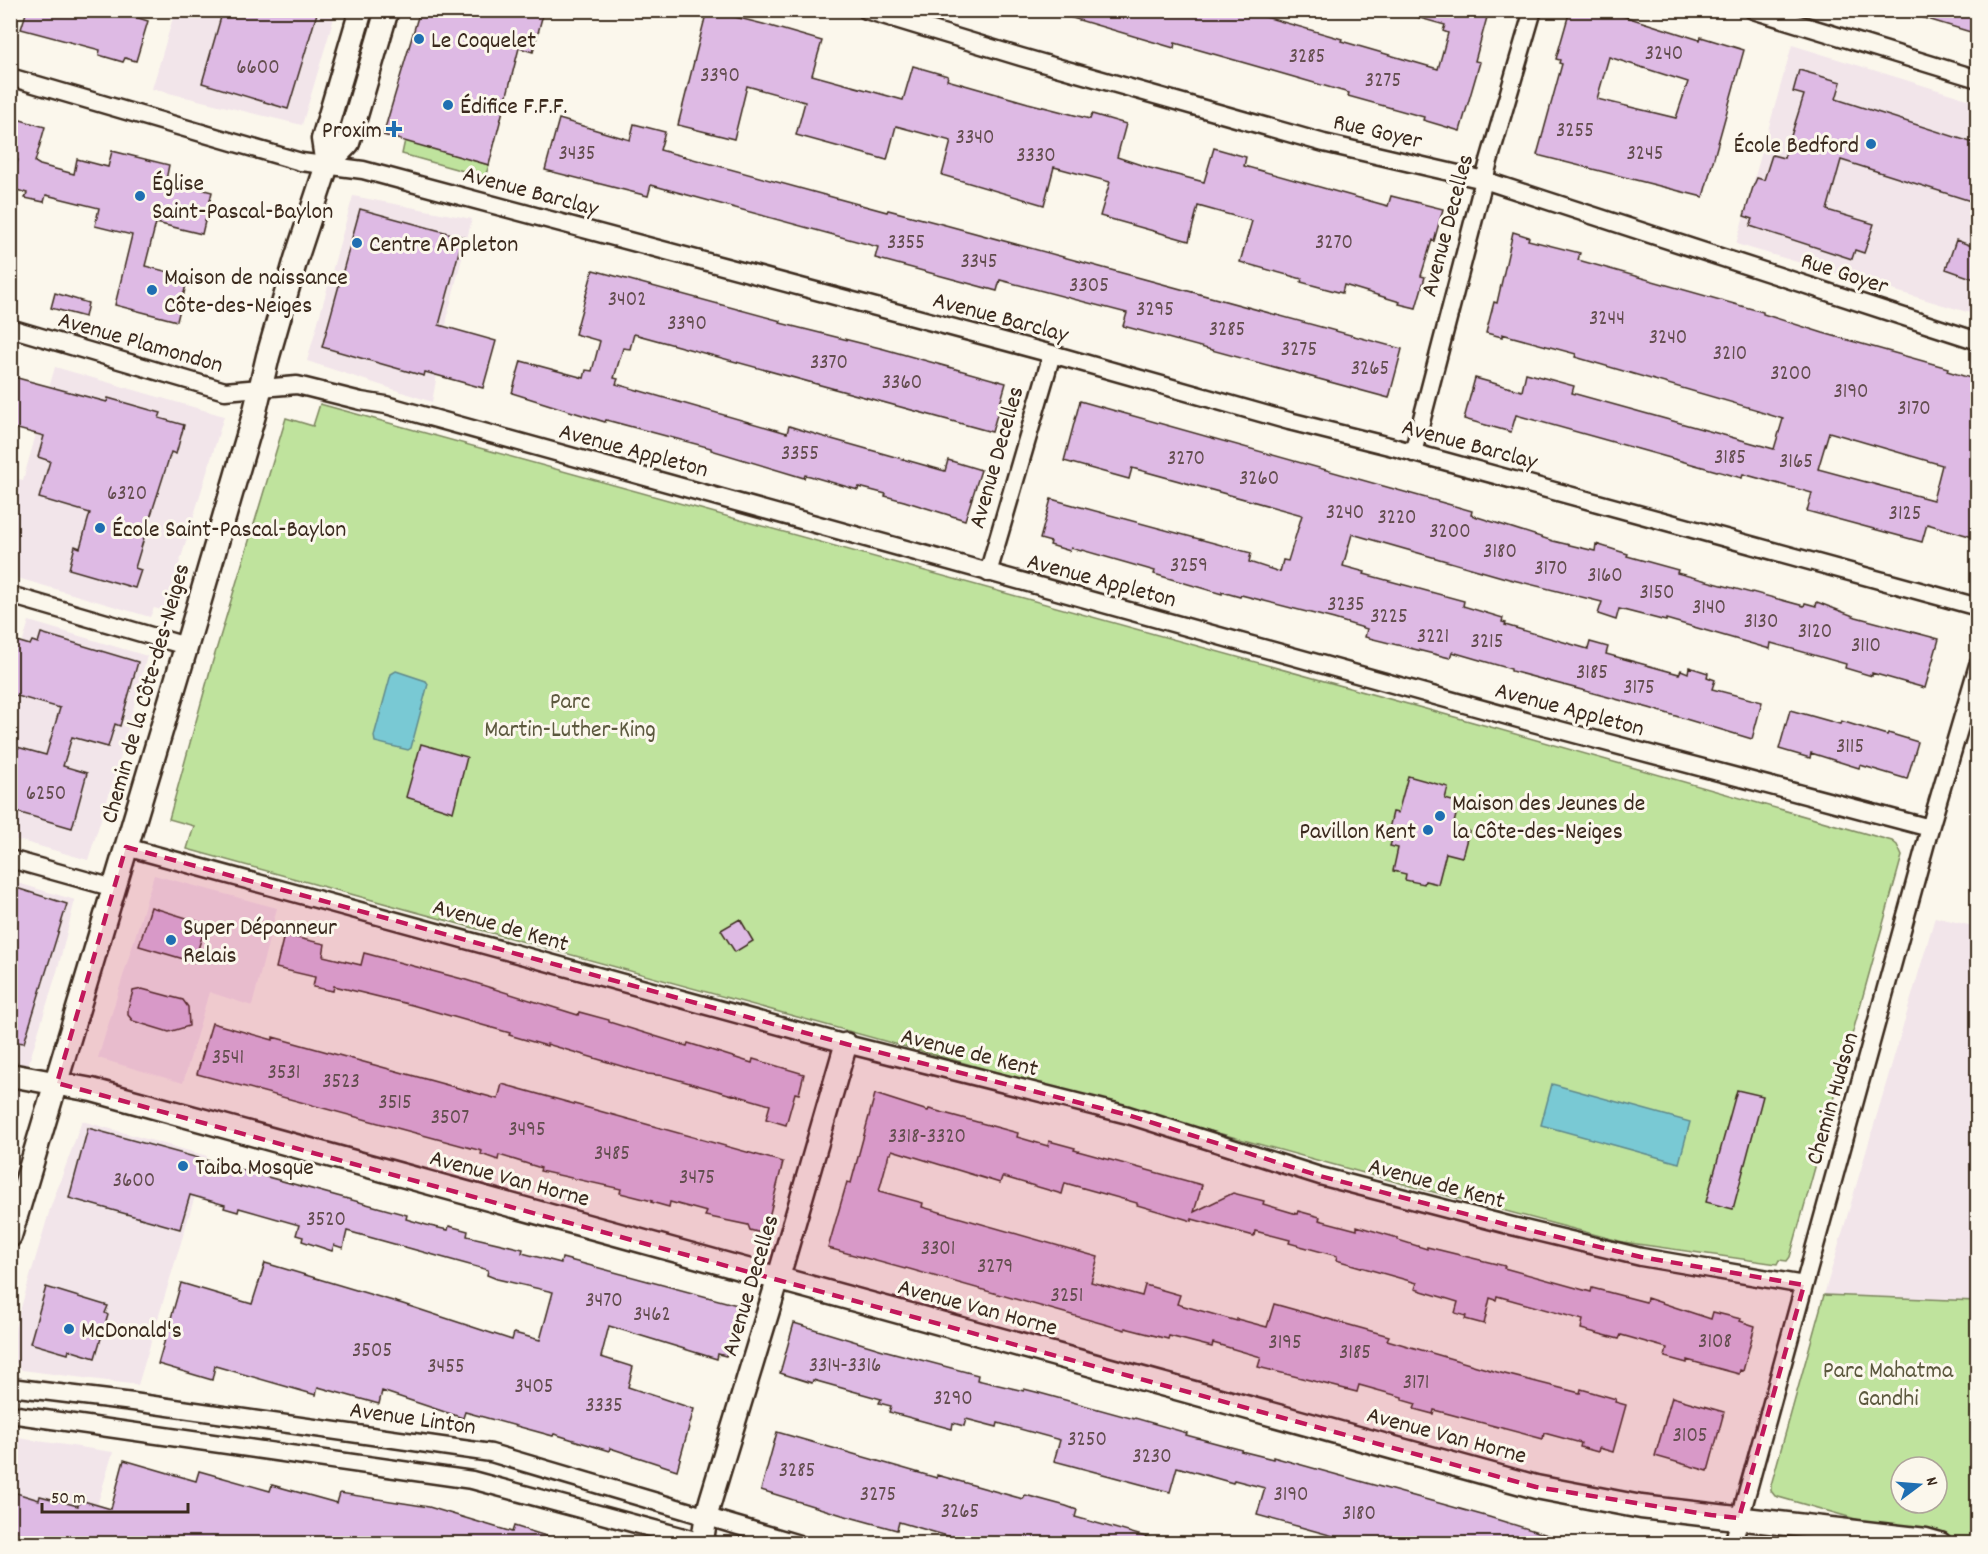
<svg xmlns="http://www.w3.org/2000/svg" width="1988" height="1554" font-family="Dekko,sans-serif">
  <rect width="100%" height="100%" fill="#fbf7ec"/>
  <filter id="ink" filterUnits="userSpaceOnUse"><feTurbulence type="fractalNoise" baseFrequency=".0167" numOctaves="2"/><feDisplacementMap in="SourceGraphic" scale="12" xChannelSelector="R" yChannelSelector="G"/><feConvolveMatrix kernelMatrix="1 2 1 2 8 2 1 2 1" color-interpolation-filters="sRGB"/></filter>
  <g filter="url(#ink)">
    <path fill="#f2e5ea" d="M175,11H336L302,125L152,89Z
      M1792,45L1977,102V315L1736,244Z
      M353,196L472,219L449,309L432,402L307,361Z
      M55,367L224,416L165,611L154,608L150,617L11,576L10,477L23,480Z
      M29,621L147,656L119,763L88,860L11,838V680Z
      M154,875L277,908L252,1006L209,992L183,1083L98,1058Z
      M11,881L75,900L58,968L11,1121Z
      M1935,917L1977,927V1301L1824,1295Z
      M82,1121L207,1156L138,1385L22,1370L11,1357L12,1338L50,1209Z
      M11,1437L113,1452L86,1543L11,1544Z"/>
    <path fill="#bfe39d" stroke="#7d865e" stroke-width="1.5" fill-rule="evenodd" d="M405,140L489,165L485,177L402,154Z
      M320,404L1480,724L1892,841L1897,845L1902,856L1790,1257L1787,1261L1779,1260L1777,1264L1623,1242L1411,1186L187,849L194,826L169,819L211,667L286,418L313,426Z
      M1824,1295L1977,1301V1543H1940L1775,1496L1771,1491V1485ZM1901,1467H1937V1503H1901Z"/>
    <path fill="#79c9d4" stroke="#60898b" stroke-width="1.5" d="M396,671L426,681L428,684L411,748L408,750L375,742L374,736L391,674Z
      M1552,1084L1690,1122L1679,1163L1541,1125Z"/>
    <path fill="#debae4" stroke="#3b2a1e" stroke-width="1.5" fill-rule="evenodd" d="M27,10H113L148,21L136,61L125,58L123,62L99,55L100,50L21,29Z
      M223,10H318L288,109L202,83Z
      M420,10H544L533,52L519,48L489,165L383,135Z
      M707,10L763,24L822,41L812,75L903,100L913,66L948,76L947,80L1028,103L1090,119L1092,114L1126,124L1117,157L1150,168L1204,182L1214,148L1246,157L1244,166L1388,206L1391,196L1443,209L1434,241L1432,240L1421,276L1425,277L1416,308L1399,304L1400,302L1344,285L1342,293L1301,282L1302,279L1240,262L1252,221L1198,206L1189,241L1100,216L1110,182L1054,167L1044,205L942,175L951,141L896,126L887,160L796,135L805,102L747,86L734,139L678,125Z
      M1062,10H1241L1342,39L1341,41L1438,69L1448,33L1443,31L1445,25L1409,15V10H1489L1475,61L1480,62L1460,131L1423,120L1424,117L1348,96L1349,93L1273,71L1175,43L1174,48L1062,15Z
      M1570,10H1604L1700,40L1701,37L1744,50L1703,197L1537,155L1562,64L1559,63L1560,60L1556,59ZM1609,57L1688,82L1676,118L1597,99Z
      M1912,10H1977V34L1911,14Z
      M1799,70L1841,82L1836,99L1977,144V203L1841,160L1827,210L1874,224L1864,253L1855,250L1852,259L1750,226L1753,219L1744,216L1753,187L1757,178L1764,180L1772,155L1784,158L1804,95L1793,92Z
      M10,117L45,127L35,162L40,165L74,174L77,159L108,167L112,151L169,165L166,180L212,192L202,234L156,223L145,266L188,277L177,321L115,305L132,235L95,226L99,208L46,195L44,202L25,198L27,193L10,188L18,160L10,158Z
      M559,119L630,140L634,124L665,132L660,150L887,212L888,210L938,223L1402,349L1389,398L1123,326L1127,313L1000,280L997,291L875,258L878,247L651,185L648,196L545,170Z
      M360,209L463,237L439,325L496,341L483,388L425,372L424,376L322,347Z
      M1513,232L1529,237L1528,240L1580,253L1578,260L1763,312V314L1823,333L1948,368L1947,371L1977,380V520L1973,537L1927,524L1922,542L1807,511L1812,493L1743,474L1742,478L1516,415L1511,432L1464,419L1475,378L1522,391L1526,373L1574,386L1572,393L1774,449L1783,419L1757,411L1758,410L1575,357L1576,354L1502,334V337L1486,333L1494,302L1497,303ZM1829,432L1942,465L1933,500L1818,469Z
      M1956,240L1977,248V280L1946,269Z
      M593,270L781,321L780,323L884,349L1006,383L992,432L634,334L630,349L623,348L614,378L618,379L616,384L787,433L789,426L821,436L945,471L948,460L981,470L965,520L904,501L885,496L886,494L859,487L858,490L810,476L805,475L804,478L711,450V448L606,420L605,422L512,393L521,361L584,378L586,370L592,371L600,341L575,334Z
      M55,293L88,303L85,317L51,308Z
      M10,376L107,402L108,398L161,413L159,418L184,425L176,454L171,452L150,518L135,568L141,570L135,588L69,569L75,546L80,548L90,513L39,498L50,461L38,457L44,436L10,427Z
      M1080,401L1451,505L1472,511L1471,515L1553,541L1595,551L1596,544L1628,554L1627,556L1678,570L1677,573L1751,593L1752,592L1804,606L1805,603L1816,606L1817,602L1856,617L1939,639L1925,688L1872,673V676L1845,668L1846,664L1771,643L1770,649L1666,619V621L1619,609L1616,620L1598,614L1602,602L1509,579L1352,534L1343,566L1365,572L1364,574L1464,601L1463,606L1503,618L1502,622L1506,623L1505,625L1588,649L1590,642L1608,647L1606,654L1679,674L1681,670L1688,673L1689,667L1708,673L1707,677L1715,680L1712,689L1762,702L1752,739L1649,708L1511,671V669L1452,652L1450,658L1365,637L1367,629L1334,619L1241,595L1240,597L1222,592V594L1154,574L1155,571L1082,550L1081,551L1071,548L1070,551L1050,545L1051,542L1040,539L1051,499L1251,553L1249,562L1280,572L1283,560L1288,561L1302,515L1132,468L1129,479L1064,461Z
      M41,633L138,662L120,726L115,724L108,747L72,737L63,766L87,773L72,828L10,810V745L46,755L60,708L10,694V639L30,645L32,641L38,643Z
      M1790,710L1840,724L1841,721L1887,735L1888,733L1918,742L1907,779L1860,765L1859,768L1811,753L1810,758L1779,749Z
      M421,744L467,757L453,812L406,797Z
      M1408,776L1448,787L1445,799L1459,803L1453,827L1469,831L1462,857L1446,853L1438,884L1425,881L1424,884L1405,880L1406,874L1393,871L1398,848L1390,846L1395,831L1389,829L1393,812L1398,813Z
      M10,886L67,904L24,1043L10,1041Z
      M151,907L206,924L194,962L139,946Z
      M740,919L753,941L735,952L721,930Z
      M284,935L325,944L323,956L361,965L364,953L466,980L578,1015L579,1012L609,1020V1022L687,1046L688,1043L752,1063L753,1059L804,1074L799,1094L795,1093L786,1125L766,1119L770,1105L732,1094V1095L665,1076L648,1074L547,1044V1046L509,1035L510,1033L412,1005L334,986L333,991L313,987L315,977L276,968Z
      M142,989L183,1000L188,1007L189,1026L169,1032L133,1021L128,1015V1008L133,991Z
      M212,1023L273,1040V1037L498,1099L502,1084L783,1162L766,1229L761,1233L750,1230L748,1225L705,1216L707,1212L670,1202L669,1207L651,1202L652,1201L620,1193L621,1189L540,1171L541,1168L499,1155L498,1160L481,1154L482,1151L197,1074Z
      M1737,1090L1763,1096L1733,1209L1706,1202Z
      M875,1094L928,1111L929,1109L1018,1133L1017,1137L1048,1146L1049,1141L1075,1148L1074,1150L1202,1185L1194,1212L1233,1193L1264,1201L1263,1204L1297,1214L1298,1211L1320,1217L1319,1220L1357,1230V1226L1398,1238V1240L1427,1249V1247L1505,1266L1504,1268L1591,1292L1592,1288L1646,1302L1647,1298L1711,1319L1713,1312L1741,1319L1740,1321L1755,1326L1743,1371L1740,1370L1739,1374L1687,1360V1363L1665,1357L1667,1348L1621,1335L1619,1339L1581,1329L1583,1320L1497,1296L1496,1300L1490,1298L1484,1324L1465,1319L1466,1316L1455,1313L1458,1302L1415,1289L1417,1283L1336,1260L1337,1256L1289,1243L1290,1240L1255,1231L1254,1236L1192,1219V1221L1137,1205V1203L1065,1183L1062,1194L1004,1177H1002L1000,1183L892,1150L891,1154H889L879,1191L923,1203L922,1207L1098,1257L1091,1282L1142,1296L1145,1285L1180,1295L1177,1304L1237,1321V1319L1267,1327L1274,1304L1389,1336L1387,1340L1497,1372L1580,1393L1581,1389L1616,1399L1615,1402L1626,1405L1613,1452L1599,1448L1598,1452L1580,1447L1581,1443L1544,1433L1543,1439L1434,1410L1433,1414L1414,1409L1416,1404L1402,1400V1397L1359,1385L1357,1392L1258,1367L1261,1357L1213,1343L1212,1347L1169,1336L1168,1339L1125,1328V1330L906,1268L905,1269L828,1248L847,1182L851,1183Z
      M88,1128L407,1215L406,1219L430,1226L448,1230L449,1226L468,1231L467,1236L523,1249L522,1253L561,1263L562,1258L741,1306L726,1356L718,1354L717,1359L609,1326L601,1357L633,1367L628,1387L694,1409L677,1470L610,1448L609,1451L554,1434L553,1436L465,1412L463,1418L382,1391L379,1404L318,1387L316,1395L215,1366L212,1380L158,1364L181,1283L252,1304L265,1263L403,1304L512,1340L514,1333L540,1340L553,1292L497,1279L487,1275L488,1270L347,1231L343,1248L334,1245L332,1251L302,1241L303,1237L296,1235L299,1225L239,1208L238,1212L224,1208L225,1205L190,1195L180,1229L69,1198Z
      M46,1287L108,1306L105,1313L108,1315L95,1358L69,1350L68,1354L30,1343Z
      M794,1323L883,1350L978,1375L977,1380L1024,1391V1389L1036,1392L1134,1419L1135,1418L1187,1433L1186,1435L1242,1450L1241,1451L1273,1459V1457L1489,1517L1561,1539L1560,1544H1362L1257,1515L1265,1488L1234,1480L1233,1483L1177,1467L1170,1492L1073,1466L1054,1461L1060,1440L998,1423L997,1427L966,1419L964,1426L953,1423L952,1429L889,1412L891,1406L879,1403L881,1399L813,1380L812,1383L780,1373Z
      M1672,1397L1724,1412L1708,1471L1655,1456Z
      M777,1432L937,1478V1475L1023,1499L1025,1495L1066,1506L1077,1510L1075,1517L1153,1539L1152,1544H975L899,1522L897,1530L842,1515L761,1490Z
      M124,1460L196,1481L199,1471L270,1491L272,1485L337,1503L340,1493L429,1507L512,1532L514,1526L559,1540L558,1544H101L78,1537H75L74,1544H10V1491L39,1500L40,1496L78,1506L80,1500L111,1509Z"/>
    <g fill="none" stroke-linecap="round" stroke-linejoin="round">
      <defs>
        <path id="minor" d="M866,10L1021,57L1324,143L1484,180L1978,341
          M1753,10L1978,79
          M10,77L301,162L363,170L1052,354L1289,421L1393,447L1978,607
          M10,328L225,391L297,385L361,401L386,405L1533,723L1930,828
          M1413,453L1489,161L1533,10
          M988,573L1052,354
          M10,595L186,646
          M126,847L846,1044L1128,1115L1320,1176L1512,1226L1641,1257L1804,1285
          M10,859L114,888
          M10,1387L133,1402L491,1453L799,1544
          M10,1414L472,1480L710,1544
          M1733,1544L1930,828L1978,665"/>
        <path id="tertiary" d="M702,1544L706,1517L711,1499L778,1279L846,1044"/>
        <path id="secondary" d="M327,165L323,139L361,10
          M10,1075L92,1090L1536,1487L1641,1507L1926,1540L1940,1544
          M10,1236L191,631L254,415L268,356L296,259L327,165L348,143L387,10"/>
      </defs>
      <use href="#minor" stroke="#3b2a1e" stroke-width="21"/>
      <use href="#tertiary" stroke="#3b2a1e" stroke-width="26"/>
      <use href="#secondary" stroke="#3b2a1e" stroke-width="27"/>
      <use href="#minor" stroke="#fbf7ec" stroke-width="16"/>
      <use href="#tertiary" stroke="#fbf7ec" stroke-width="21"/>
      <use href="#secondary" stroke="#fbf7ec" stroke-width="22"/>
    </g>
  </g>
  <path fill="#c2185b" fill-opacity="0.2" stroke="#c2185b" stroke-width="4.5" stroke-dasharray="12 8" stroke-linejoin="round" d="M126,847L846,1044L1128,1115L1320,1176L1512,1226L1641,1257L1804,1285L1739,1518L1711,1515L1536,1487L57,1083Z"/>
  <g fill="#1f6fb2" stroke="#fbf7ec" stroke-width="2">
    <circle cx="419" cy="39" r="6"/>
    <circle cx="448" cy="105" r="6"/>
    <path d="M391 120h6v6h6v6h-6v6h-6v-6h-6v-6h6z"/>
    <circle cx="1871" cy="144" r="6"/>
    <circle cx="140" cy="196" r="6"/>
    <circle cx="357" cy="243" r="6"/>
    <circle cx="152" cy="290" r="6"/>
    <circle cx="100" cy="528" r="6"/>
    <circle cx="1440" cy="816" r="6"/>
    <circle cx="1428" cy="830" r="6"/>
    <circle cx="171" cy="940" r="6"/>
    <circle cx="183" cy="1166" r="6"/>
    <circle cx="69" cy="1329" r="6"/>
  </g>
  <g text-anchor="middle" stroke-width="6" stroke-linejoin="round" paint-order="stroke">
    <g font-size="21" fill="#644e50">
      <text x="1664" y="59">3240</text>
      <text x="1307" y="62">3285</text>
      <text x="258" y="73">6600</text>
      <text x="720" y="81">3390</text>
      <text x="1383" y="86">3275</text>
      <text x="1575" y="136">3255</text>
      <text x="975" y="143">3340</text>
      <text x="577" y="159">3435</text>
      <text x="1645" y="159">3245</text>
      <text x="1036" y="161">3330</text>
      <text x="906" y="248">3355</text>
      <text x="1334" y="248">3270</text>
      <text x="979" y="267">3345</text>
      <text x="1089" y="291">3305</text>
      <text x="627" y="305">3402</text>
      <text x="1155" y="315">3295</text>
      <text x="1607" y="324">3244</text>
      <text x="687" y="329">3390</text>
      <text x="1227" y="335">3285</text>
      <text x="1668" y="343">3240</text>
      <text x="1299" y="355">3275</text>
      <text x="1730" y="359">3210</text>
      <text x="829" y="368">3370</text>
      <text x="1370" y="374">3265</text>
      <text x="1791" y="379">3200</text>
      <text x="902" y="388">3360</text>
      <text x="1851" y="397">3190</text>
      <text x="1914" y="414">3170</text>
      <text x="800" y="459">3355</text>
      <text x="1730" y="463">3185</text>
      <text x="1186" y="464">3270</text>
      <text x="1796" y="467">3165</text>
      <text x="1259" y="484">3260</text>
      <text x="127" y="499">6320</text>
      <text x="1345" y="518">3240</text>
      <text x="1905" y="519">3125</text>
      <text x="1397" y="523">3220</text>
      <text x="1450" y="537">3200</text>
      <text x="1500" y="557">3180</text>
      <text x="1189" y="571">3259</text>
      <text x="1551" y="574">3170</text>
      <text x="1605" y="581">3160</text>
      <text x="1657" y="598">3150</text>
      <text x="1346" y="610">3235</text>
      <text x="1709" y="613">3140</text>
      <text x="1389" y="622">3225</text>
      <text x="1761" y="627">3130</text>
      <text x="1815" y="637">3120</text>
      <text x="1433" y="642">3221</text>
      <text x="1487" y="647">3215</text>
      <text x="1866" y="651">3110</text>
      <text x="1592" y="678">3185</text>
      <text x="1639" y="693">3175</text>
      <text x="1850" y="752">3115</text>
      <text x="46" y="799">6250</text>
      <text x="228" y="1063">3541</text>
      <text x="284" y="1078">3531</text>
      <text x="341" y="1087">3523</text>
      <text x="395" y="1108">3515</text>
      <text x="450" y="1123">3507</text>
      <text x="527" y="1135">3495</text>
      <text x="927" y="1142">3318-3320</text>
      <text x="612" y="1159">3485</text>
      <text x="697" y="1183">3475</text>
      <text x="134" y="1186">3600</text>
      <text x="326" y="1225">3520</text>
      <text x="938" y="1254">3301</text>
      <text x="995" y="1272">3279</text>
      <text x="1067" y="1301">3251</text>
      <text x="604" y="1306">3470</text>
      <text x="652" y="1320">3462</text>
      <text x="1715" y="1347">3108</text>
      <text x="1285" y="1348">3195</text>
      <text x="372" y="1356">3505</text>
      <text x="1355" y="1358">3185</text>
      <text x="845" y="1371">3314-3316</text>
      <text x="446" y="1372">3455</text>
      <text x="1416" y="1388">3171</text>
      <text x="534" y="1392">3405</text>
      <text x="953" y="1404">3290</text>
      <text x="604" y="1411">3335</text>
      <text x="1690" y="1441">3105</text>
      <text x="1087" y="1445">3250</text>
      <text x="1152" y="1462">3230</text>
      <text x="797" y="1476">3285</text>
      <text x="878" y="1500">3275</text>
      <text x="1291" y="1500">3190</text>
      <text x="960" y="1517">3265</text>
      <text x="1359" y="1519">3180</text>
    </g>
    <g font-size="24" fill="#3b2a1e" stroke="#fbf7ec" text-anchor="start">
      <text x="431" y="47">Le Coquelet</text>
      <text x="460" y="113">Édifice F.F.F.</text>
      <text x="382" y="137" text-anchor="end">Proxim</text>
      <text x="1859" y="152" text-anchor="end">École Bedford</text>
      <text x="152" y="190">Église<tspan x="152" dy="28">Saint-Pascal-Baylon</tspan></text>
      <text x="369" y="251">Centre APpleton</text>
      <text x="164" y="284">Maison de naissance<tspan x="164" dy="28">Côte-des-Neiges</tspan></text>
      <text x="112" y="536">École Saint-Pascal-Baylon</text>
      <text x="1452" y="810">Maison des Jeunes de<tspan x="1452" dy="28">la Côte-des-Neiges</tspan></text>
      <text x="1416" y="838" text-anchor="end">Pavillon Kent</text>
      <text x="183" y="934">Super Dépanneur<tspan x="183" dy="28">Relais</tspan></text>
      <text x="195" y="1174">Taiba Mosque</text>
      <text x="81" y="1337">McDonald's</text>
    </g>
    <g font-size="24" fill="#3b2a1e" stroke="#fbf7ec">
      <text transform="translate(1378 130) rotate(13)" y="8">Rue Goyer</text>
      <text transform="translate(531 190) rotate(15)" y="8">Avenue Barclay</text>
      <text transform="translate(1446 225) rotate(-75)" y="8">Avenue Decelles</text>
      <text transform="translate(1845 272) rotate(18)" y="8">Rue Goyer</text>
      <text transform="translate(1001 316) rotate(15)" y="8">Avenue Barclay</text>
      <text transform="translate(141 341) rotate(16)" y="8">Avenue Plamondon</text>
      <text transform="translate(1470 443) rotate(15)" y="8">Avenue Barclay</text>
      <text transform="translate(634 449) rotate(15)" y="8">Avenue Appleton</text>
      <text transform="translate(995 457) rotate(-74)" y="8">Avenue Decelles</text>
      <text transform="translate(1102 579) rotate(15)" y="8">Avenue Appleton</text>
      <text transform="translate(144 693) rotate(-74)" y="8">Chemin de la Côte-des-Neiges</text>
      <text transform="translate(1570 708) rotate(15)" y="8">Avenue Appleton</text>
      <text transform="translate(501 924) rotate(16)" y="8">Avenue de Kent</text>
      <text transform="translate(970 1051) rotate(14)" y="8">Avenue de Kent</text>
      <text transform="translate(1831 1098) rotate(-74)" y="8">Chemin Hudson</text>
      <text transform="translate(510 1177) rotate(15)" y="8">Avenue Van Horne</text>
      <text transform="translate(1437 1182) rotate(15)" y="8">Avenue de Kent</text>
      <text transform="translate(749 1285) rotate(-73)" y="8">Avenue Decelles</text>
      <text transform="translate(978 1306) rotate(15)" y="8">Avenue Van Horne</text>
      <text transform="translate(413 1417) rotate(8)" y="8">Avenue Linton</text>
      <text transform="translate(1447 1434) rotate(15)" y="8">Avenue Van Horne</text>
    </g>
    <g font-size="24" fill="#5c583e" stroke="#fbf7ec">
      <text x="570" y="708">Parc<tspan x="570" dy="28">Martin-Luther-King</tspan></text>
      <text x="1888" y="1377">Parc Mahatma<tspan x="1888" dy="28">Gandhi</tspan></text>
    </g>
  </g>
  <rect width="1988" height="1554" fill="none" stroke="#fbf7ec" stroke-width="36"/>
  <rect x="18" y="18" width="1952" height="1518" fill="none" stroke="#3b2a1e" stroke-width="2" filter="url(#ink)"/>
  <g transform="translate(1919 1485) rotate(74)"><circle r="28" fill="#fbf7ec" stroke="#aea59a" stroke-width="1.5"/>
  <path d="M0-4.5L10 22L0 15L-10 22Z" fill="#1f6fb2"/>
  <text y="-9" font-size="16" font-weight="bold" text-anchor="middle" fill="#3b2a1e">N</text>
  </g>
  <path d="M42 1503v9h146v-9" fill="none" stroke="#3b2a1e" stroke-width="3"/>
  <text x="51" y="1503" font-size="18" fill="#3b2a1e" stroke="#fbf7ec" stroke-width="4.5" paint-order="stroke">50 m</text>
</svg>
